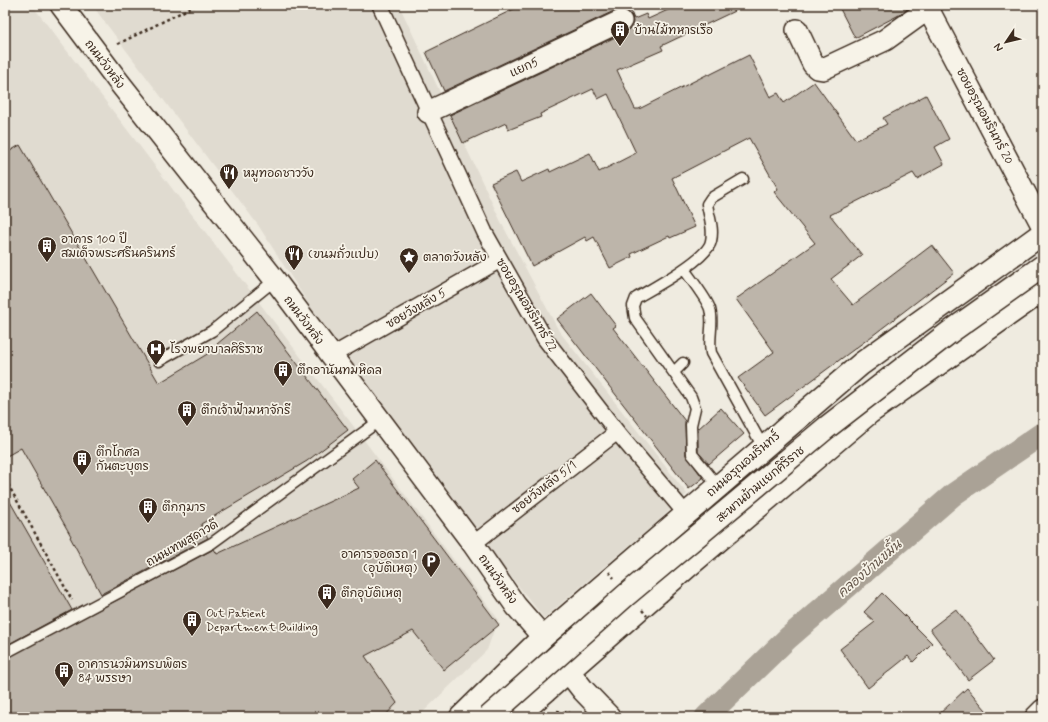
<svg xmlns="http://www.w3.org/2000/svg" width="1048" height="722" font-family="Mynerve,'Playpen Sans Thai',sans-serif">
  <rect width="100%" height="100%" fill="#efebe0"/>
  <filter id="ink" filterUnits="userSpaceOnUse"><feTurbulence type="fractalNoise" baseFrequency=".025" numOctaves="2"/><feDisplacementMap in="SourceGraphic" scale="8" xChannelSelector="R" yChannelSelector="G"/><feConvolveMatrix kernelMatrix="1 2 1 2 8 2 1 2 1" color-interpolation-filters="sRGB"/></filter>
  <g filter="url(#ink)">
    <path fill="#e0dbd0" d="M5,5H32L361,436L498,619L487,650L418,717H139L86,617L5,658Z
      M92,5H399L502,224L559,331L687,494L658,521L544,618L496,558L423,457L333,342L258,225Z"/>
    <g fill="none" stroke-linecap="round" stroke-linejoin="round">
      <path stroke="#aaa296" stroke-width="23" d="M706,717L788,638L954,494L1043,433"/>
    </g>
    <path fill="#bdb5aa" stroke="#3b2a1e" d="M522,5H628L634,19L646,14L648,19L679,5H747L661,46L663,50L617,70L635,109H639L708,74L709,75L749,55L770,97L778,93L784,103L814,82L856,140L887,124L883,118L926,95L949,139L935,147L944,164L917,179L913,173L830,215L862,255L831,279L853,305L932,245L954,273L872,336L765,415L738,378L774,352L736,299L815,243L774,192L778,189L749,138L672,178L695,227L670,238L669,236L631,254L632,257L610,268L594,237L587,241L585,237L532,266L491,183L516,172L521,182L549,169L550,172L590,153L599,172L636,153L608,94L598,99L593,89L540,114L541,117L508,130L506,123L463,143L450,115L626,32L631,27L633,22L632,16L627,11L622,9L616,10L444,91L426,52Z
      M838,5H913L899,15L855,38Z
      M20,145L159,383L219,347L217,344L257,311L348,430L307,461L201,524L208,538L101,594L70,537L71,536L21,448L5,457V154Z
      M591,293L616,326L613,328L685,421L686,455L703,478L689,489L557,319Z
      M721,408L744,434L709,464L698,452V429Z
      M375,460L499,625L444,670L413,631L365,656L397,703L384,717H5V659L214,549L217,554L359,488L352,479Z
      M5,493L72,610L5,646Z
      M882,593L932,643L913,662L908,656L868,688L840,649L875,622L864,612Z
      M956,609L994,660L968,680L930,629Z
      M967,688L992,717H936Z"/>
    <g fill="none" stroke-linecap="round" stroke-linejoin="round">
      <defs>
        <path id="service" d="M684,269C690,278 707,299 710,309C714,323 708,338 711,353L763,447
          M159,361L212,331L275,280
          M674,372L683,363
          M718,486L692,454L691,425L695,408L691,397L635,318L633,306L636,298C653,288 708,259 711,241C714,228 709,217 707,204L711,198L743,179
          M5,653L212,543L379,421"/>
        <path id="pedestrian" d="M380,5L485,233L545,339L617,432L686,514
          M331,356L500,260
          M473,544L617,432"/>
        <path id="minor" d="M61,5L118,81L275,280L473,544L516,606L543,637
          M926,5L1043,227
          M797,30L813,64L817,68L823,69L885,40L928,9
          M428,112L621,21
          M1036,717L1043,710"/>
        <path id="secondary" d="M559,659L583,690L609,717
          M461,717L543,637L861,364L1043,233
          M516,717L686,568L869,413L1043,290"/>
      </defs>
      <use href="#service" stroke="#3b2a1e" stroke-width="13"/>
      <use href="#pedestrian" stroke="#3b2a1e" stroke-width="18"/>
      <use href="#minor" stroke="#3b2a1e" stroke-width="24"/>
      <use href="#secondary" stroke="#3b2a1e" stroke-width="25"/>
      <path stroke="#3b2a1e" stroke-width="2.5" stroke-dasharray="3 3" stroke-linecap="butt" d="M118,44L196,5
        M5,479L72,600
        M557,711L570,713"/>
      <use href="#service" stroke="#f7f3e8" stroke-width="10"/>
      <use href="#pedestrian" stroke="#f7f3e8" stroke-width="15"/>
      <use href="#minor" stroke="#f7f3e8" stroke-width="21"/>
      <use href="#secondary" stroke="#f7f3e8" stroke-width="22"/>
      <defs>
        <path id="secondary-bridge" d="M489,717L625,596L826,428L950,332L1043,266"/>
      </defs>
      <use href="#secondary-bridge" stroke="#3b2a1e" stroke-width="25" stroke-linecap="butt"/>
      <path stroke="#3b2a1e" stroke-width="2.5" stroke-dasharray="3 3" stroke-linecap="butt" d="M609,572L614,578
        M642,610L647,616"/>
      <use href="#secondary-bridge" stroke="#f7f3e8" stroke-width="22"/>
    </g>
  </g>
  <defs>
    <symbol id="building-pin" viewBox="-11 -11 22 30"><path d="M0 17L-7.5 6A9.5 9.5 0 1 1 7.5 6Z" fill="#3b2a1e" stroke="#f7f3e8"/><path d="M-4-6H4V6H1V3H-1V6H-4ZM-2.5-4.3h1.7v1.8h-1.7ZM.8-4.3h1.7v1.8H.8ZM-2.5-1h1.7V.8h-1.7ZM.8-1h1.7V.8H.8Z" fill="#fff"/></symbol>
    <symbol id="restaurant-pin" viewBox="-11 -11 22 30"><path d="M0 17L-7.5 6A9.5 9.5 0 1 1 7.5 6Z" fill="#3b2a1e" stroke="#f7f3e8"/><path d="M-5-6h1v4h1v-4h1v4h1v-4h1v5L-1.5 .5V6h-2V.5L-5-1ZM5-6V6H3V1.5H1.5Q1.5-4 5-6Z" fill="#fff"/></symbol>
    <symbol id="sight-pin" viewBox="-11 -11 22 30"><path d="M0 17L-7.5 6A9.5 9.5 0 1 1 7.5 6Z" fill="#3b2a1e" stroke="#f7f3e8"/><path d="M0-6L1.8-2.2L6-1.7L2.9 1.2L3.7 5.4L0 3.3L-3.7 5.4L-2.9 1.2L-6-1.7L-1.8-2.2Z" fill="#fff"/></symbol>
    <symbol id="hospital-pin" viewBox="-11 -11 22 30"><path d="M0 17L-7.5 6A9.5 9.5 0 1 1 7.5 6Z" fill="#3b2a1e" stroke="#f7f3e8"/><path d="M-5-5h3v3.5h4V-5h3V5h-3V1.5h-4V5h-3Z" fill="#fff"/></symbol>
    <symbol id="parking-pin" viewBox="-11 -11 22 30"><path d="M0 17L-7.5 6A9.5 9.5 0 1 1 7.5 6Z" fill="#3b2a1e" stroke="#f7f3e8"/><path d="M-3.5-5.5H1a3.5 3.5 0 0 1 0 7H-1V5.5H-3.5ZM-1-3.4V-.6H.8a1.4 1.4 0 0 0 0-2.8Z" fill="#fff"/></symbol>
  </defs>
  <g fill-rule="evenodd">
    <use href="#building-pin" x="609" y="19" width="22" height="30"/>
    <use href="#restaurant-pin" x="218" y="162" width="22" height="30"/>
    <use href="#building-pin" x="36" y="235" width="22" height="30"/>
    <use href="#restaurant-pin" x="283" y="243" width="22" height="30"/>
    <use href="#sight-pin" x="398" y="246" width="22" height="30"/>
    <use href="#hospital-pin" x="145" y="338" width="22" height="30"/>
    <use href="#building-pin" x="272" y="359" width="22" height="30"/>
    <use href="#building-pin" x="176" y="399" width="22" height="30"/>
    <use href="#building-pin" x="71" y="448" width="22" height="30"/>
    <use href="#building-pin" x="137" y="496" width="22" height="30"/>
    <use href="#parking-pin" x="420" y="550" width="22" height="30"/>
    <use href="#building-pin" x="316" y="582" width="22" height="30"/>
    <use href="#building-pin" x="181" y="609" width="22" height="30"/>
    <use href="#building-pin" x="53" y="660" width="22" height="30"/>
  </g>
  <g text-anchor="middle" stroke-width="3.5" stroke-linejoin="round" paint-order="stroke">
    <g font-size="12" fill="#3b2a1e" stroke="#f7f3e8" text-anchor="start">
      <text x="634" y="34">บ้านไม้ทหารเรือ</text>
      <text x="243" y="177">หมูทอดชาววัง</text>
      <text x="61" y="243">อาคาร 100 ปี<tspan x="61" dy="14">สมเด็จพระศรีนครินทร์</tspan></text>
      <text x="308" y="258">(ขนมถั่วแปบ)</text>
      <text x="423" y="261">ตลาดวังหลัง</text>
      <text x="170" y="353">โรงพยาบาลศิริราช</text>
      <text x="297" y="374">ตึกอานันทมหิดล</text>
      <text x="201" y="414">ตึกเจ้าฟ้ามหาจักรี</text>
      <text x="96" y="456">ตึกโกศล<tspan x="96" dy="14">กันตะบุตร</tspan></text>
      <text x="162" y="511">ตึกกุมาร</text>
      <text x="417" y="558" text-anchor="end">อาคารจอดรถ 1<tspan x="417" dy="14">(อุบัติเหตุ)</tspan></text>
      <text x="341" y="597">ตึกอุบัติเหตุ</text>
      <text x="206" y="617">Out Patient<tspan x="206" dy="14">Department Building</tspan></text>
      <text x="78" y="668">อาคารนวมินทรบพิตร<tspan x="78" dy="14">84 พรรษา</tspan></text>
    </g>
    <g font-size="12" fill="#3b2a1e" stroke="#f7f3e8">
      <text transform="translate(105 64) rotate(53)" y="4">ถนนวังหลัง</text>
      <text transform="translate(524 67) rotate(-25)" y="4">แยก5</text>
      <text transform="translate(985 116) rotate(62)" y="4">ซอยอรุณอมรินทร์ 20</text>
      <text transform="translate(527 305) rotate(59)" y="4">ซอยอรุณอมรินทร์ 22</text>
      <text transform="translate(416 308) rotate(-30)" y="4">ซอยวังหลัง 5</text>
      <text transform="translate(304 320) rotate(53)" y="4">ถนนวังหลัง</text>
      <text transform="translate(743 464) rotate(-41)" y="4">ถนนอรุณอมรินทร์</text>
      <text transform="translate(760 484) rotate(-40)" y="4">สะพานข้ามแยกศิริราช</text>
      <text transform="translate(544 487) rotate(-38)" y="4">ซอยวังหลัง 5/1</text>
      <text transform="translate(182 543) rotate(-30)" y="4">ถนนเทพสุดาวดี</text>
      <text transform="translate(498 579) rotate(55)" y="4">ถนนวังหลัง</text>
    </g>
    <g font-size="13" font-style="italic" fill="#625448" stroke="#f7f3e8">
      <text transform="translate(869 568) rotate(-41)" y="5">คลองบ้านขมิ้น</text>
    </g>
  </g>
  <rect width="1048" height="722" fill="none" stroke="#f7f3e8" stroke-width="20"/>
  <rect x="10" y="10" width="1028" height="702" fill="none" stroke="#3b2a1e" stroke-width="1.5" filter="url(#ink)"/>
  <g transform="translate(1006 42) rotate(235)" stroke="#f7f3e8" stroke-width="3" paint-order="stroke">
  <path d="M0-3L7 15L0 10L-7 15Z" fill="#3b2a1e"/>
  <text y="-6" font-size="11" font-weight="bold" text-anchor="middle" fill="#3b2a1e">N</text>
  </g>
</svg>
